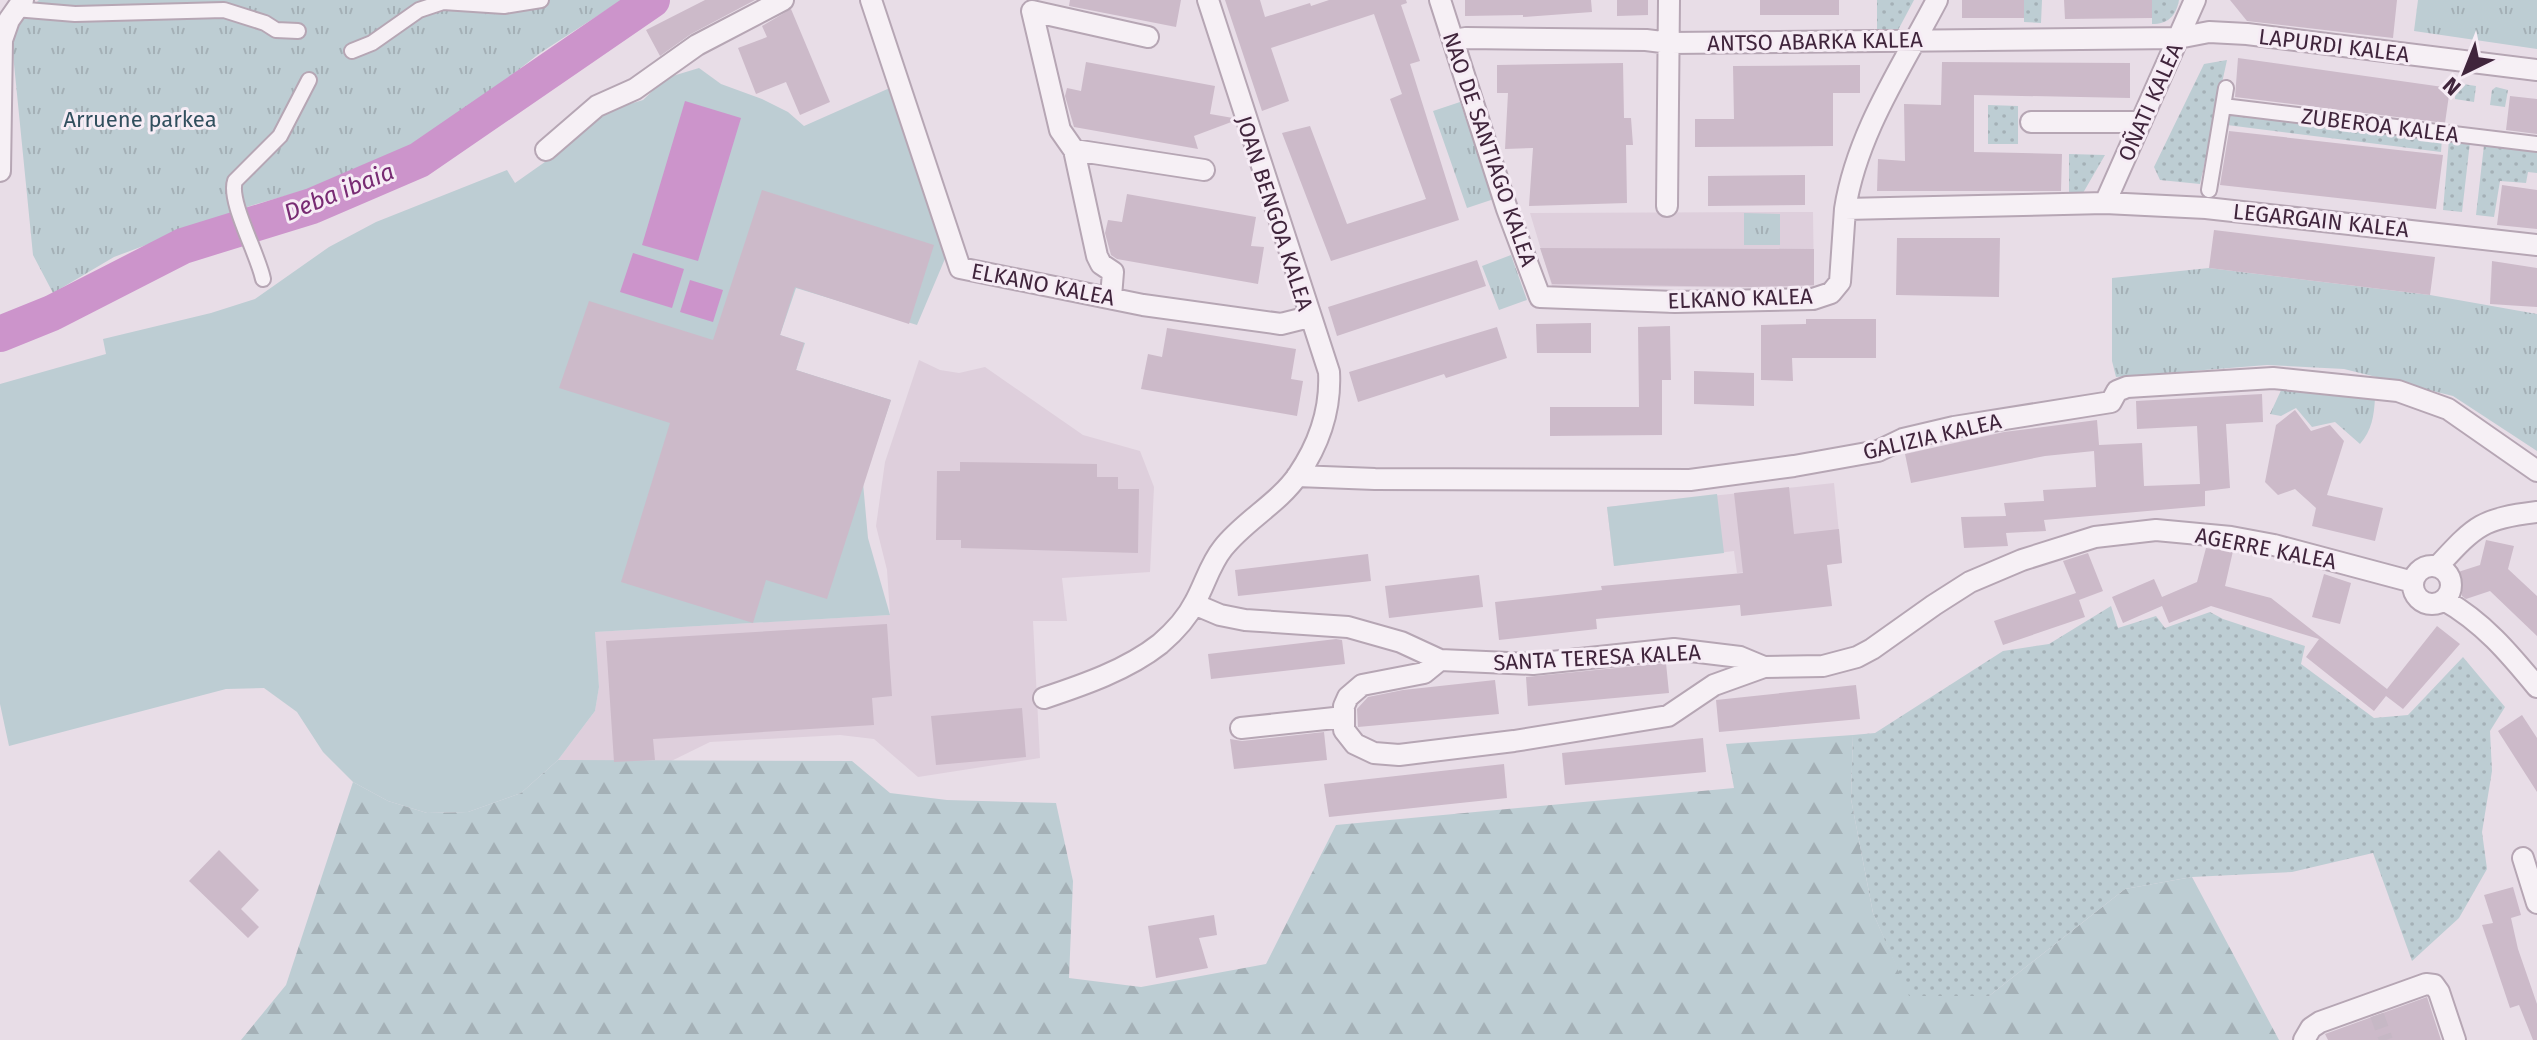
<svg xmlns="http://www.w3.org/2000/svg" width="2537" height="1040" font-family="'Fira Sans',sans-serif">
  <defs>
    <pattern id="forest-firs" width="22" height="20" patternUnits="userSpaceOnUse" patternTransform="scale(2)"><rect width="22" height="20" fill="#bdcdd3"/><path d="M5 1l3.5 6h-7zM16 11l3.5 6h-7z" fill="#a4b0b6"/></pattern>
    <pattern id="park-tufts" width="24" height="20" patternUnits="userSpaceOnUse" patternTransform="scale(2)"><rect width="24" height="20" fill="#bdcdd3"/><path d="M3 7l-1-3M5 7V3M7 7l1-3M15 17l-1-3M17 17v-4M19 17l1-3" fill="none" stroke="#a4b0b6"/></pattern>
    <pattern id="garden-dots" width="8" height="8" patternUnits="userSpaceOnUse" patternTransform="scale(2)"><rect width="8" height="8" fill="#bdcdd3"/><path d="M2 2h.1M6 6h.1" fill="none" stroke="#a4b0b6" stroke-width="1.8" stroke-linecap="round"/></pattern>
  </defs>
  <rect width="100%" height="100%" fill="#e8dde7"/>
  <path fill="#decfdc" d="M1813,212L1814,288L1552,286L1530,213Z
    M919,360L940,370L959,373L985,367L1083,435L1140,451L1154,487L1150,572L1062,578L1067,621H1033L1040,758L918,777L874,739L840,735L710,742L653,770L558,760L595,711L599,687L594,632L890,615L887,570L876,526L885,462Z
    M1834,483L1842,563L1737,573L1734,551L1614,566L1607,507Z"/>
  <path fill="#bdcdd3" d="M699,68L721,84L762,99L788,112L804,126L892,87L947,254L917,325L796,288L780,335L805,343L796,370L891,400L863,483L868,538L890,615L595,632L599,687L595,711L558,760L521,793L468,812L427,813L388,801L353,782L323,752L297,712L264,688L226,689L9,746L0,704V384L106,354L103,339L211,313L255,299L329,247L376,222L507,170L515,183L562,150L600,113L643,100L666,78Z
    M1717,494L1724,553L1614,566L1607,507Z"/>
  <path fill="url(#forest-firs)" d="M1853,735L1851,799L1873,913L1910,996H1989L2125,889L2192,877L2279,1040H241L286,985L353,782L388,801L427,813L468,812L521,793L558,760L852,761L890,793L947,800L1056,803L1073,881L1069,978L1141,987L1266,964L1336,825L1734,788L1726,744Z"/>
  <path fill="url(#park-tufts)" d="M39,0H622L540,53L413,152L327,184L250,206L114,257L53,293L33,255L12,44L13,24Z
    M2418,0H2537V49L2414,31Z
    M1460,102L1494,199L1467,208L1433,111Z
    M1744,213L1780,214V245H1744Z
    M1511,255L1527,300L1499,310L1482,266Z
    M2209,268L2430,295L2537,314V451L2453,396L2344,369L2267,365L2116,377L2112,361V278Z
    M2283,386L2375,398C2374,416 2372,430 2360,444L2335,422L2312,427L2296,408L2281,416L2270,414Z"/>
  <path fill="url(#garden-dots)" d="M1877,0H1914L1897,32L1877,31Z
    M2024,0H2042L2041,23L2024,22Z
    M2152,0H2179C2176,16 2168,24 2152,24Z
    M2227,60L2200,184L2160,180L2154,167L2204,64Z
    M2456,83L2476,86L2474,102L2455,99Z
    M2496,87L2508,90L2505,107L2490,105L2492,90Z
    M1988,105L2018,106V144H1988Z
    M2227,113L2442,138L2441,152L2227,125Z
    M2449,140L2470,142L2462,212L2443,210Z
    M2484,145L2537,151V173L2528,172L2526,183L2500,181L2494,217L2476,215Z
    M2069,154L2105,155L2083,193H2069Z
    M2111,606L2118,628L2156,616L2165,628L2210,612L2223,619L2305,646L2301,664L2374,718L2408,715L2463,657L2505,707L2490,731L2492,771L2482,832L2487,869L2459,918L2412,961L2373,853L2292,872L2192,877L2125,889L1989,996H1909L1873,913L1851,799L1853,735L1875,733L2003,651L2049,644Z"/>
  <path fill="#cc94cb" d="M685,101L741,118L698,261L642,245Z
    M633,253L684,269L672,308L620,292Z
    M690,280L723,290L713,322L680,312Z"/>
  <g fill="none" stroke-linecap="round" stroke-linejoin="round">
    <path stroke="#cc94cb" stroke-width="36" d="M0,334L52,313L183,246L312,206L419,160L652,0"/>
  </g>
  <path fill="#ccbac9" d="M705,0H755L691,34L660,56L646,30Z
    M1070,0H1181L1176,27L1069,6Z
    M1225,0H1260L1265,17L1310,3L1311,6L1329,0H1406L1407,3L1401,5L1420,61L1410,64L1459,220L1331,261L1282,133L1310,126L1347,224L1426,199L1390,99L1402,94L1374,14L1271,48L1289,101L1262,111Z
    M1465,0H1591L1592,12L1523,17V15L1465,16Z
    M1617,0H1648V15L1617,16Z
    M1760,0H1839V15H1760Z
    M1962,0H2024V18H1962Z
    M2064,0H2152V18L2065,19Z
    M2230,0H2397L2393,38L2247,21Z
    M791,9L830,102L800,115L786,82L756,94L738,48L767,37L762,26Z
    M2238,58L2450,88L2445,123L2235,97Z
    M1086,62L1215,86L1210,114L1233,118L1234,121L1194,136L1198,149L1074,127L1065,96L1067,88L1081,91Z
    M1942,62L2130,63V98L1974,95V152L2062,154L2061,191H1877L1878,159L1905,161L1904,104L1941,105Z
    M1623,63L1624,118H1631L1633,145H1626L1627,203L1529,206L1533,148L1505,149L1508,93H1497V65Z
    M1860,65V93H1833V146L1695,147V119H1734L1733,66Z
    M2510,96L2537,99V134L2506,130Z
    M2229,131L2443,155L2436,209L2220,185Z
    M1805,175V205L1708,206V176Z
    M2502,185L2537,190V229L2497,225Z
    M762,190L934,245L909,324L795,287L780,335L804,343L796,370L891,400L827,599L766,580L753,623L621,582L670,423L559,388L589,301L713,340Z
    M1127,194L1256,217L1251,246L1264,247L1258,284L1117,259L1111,255L1105,233L1108,220L1122,222Z
    M2214,230L2435,257L2430,295L2209,268Z
    M1897,238H2000L1999,297L1896,295Z
    M1540,248L1814,249V285L1751,287L1552,284Z
    M1477,260L1486,286L1337,336L1328,307Z
    M2492,261L2537,268V307L2490,304Z
    M1806,319H1876V358H1792L1793,381L1761,380V325L1806,324Z
    M1591,323V353H1537L1536,324Z
    M1670,326L1671,380H1662V435L1550,436V407H1639L1638,327Z
    M1497,327L1507,358L1446,378L1444,374L1358,402L1349,372Z
    M1167,328L1296,349L1291,379L1303,381L1297,416L1141,389L1148,354L1162,357Z
    M1694,371L1754,373V406L1694,404Z
    M2262,394L2263,422L2226,424L2230,488L2205,491V506L2044,520L2046,531L2006,533L2008,546L1964,548L1961,517L2006,516L2004,503L2044,501L2043,490L2096,487L2094,451L2045,456L1911,483L1905,454L2004,432L2097,420L2099,445L2142,443L2144,486L2200,484L2197,426L2137,429L2136,401Z
    M2295,410L2311,431L2330,425L2344,441L2327,495L2383,508L2375,541L2312,526L2316,508L2295,489L2278,495L2265,482L2276,425Z
    M960,462L1097,464V477H1118V489H1139L1138,553L961,548V540H936L937,471H960Z
    M1789,487L1794,534L1839,529L1842,563L1827,565L1832,606L1741,616L1740,605L1596,619L1597,629L1499,640L1495,602L1602,590L1601,586L1743,573L1734,493Z
    M2486,540L2514,546L2508,569L2537,596V636L2490,591L2466,599L2462,596L2455,573L2480,565Z
    M2206,548L2233,551L2225,586L2271,598L2387,689L2437,626L2460,644L2403,709L2386,696L2374,711L2306,657L2319,639L2211,606L2169,623L2162,606L2123,623L2112,597L2154,579L2162,597L2197,582Z
    M2088,553L2103,591L2079,600L2085,617L2003,645L1994,621L2076,593L2063,561Z
    M1368,554L1371,581L1238,596L1235,570Z
    M2324,574L2351,583L2340,624L2312,617Z
    M1479,575L1483,607L1389,618L1385,586Z
    M887,624L892,696L872,698L874,725L653,739L655,760L614,762L606,641Z
    M1336,639L1342,640L1345,664L1211,679L1208,654Z
    M1666,663L1669,693L1528,706L1526,677Z
    M1495,680L1499,714L1358,727L1357,709L1368,697L1403,690Z
    M1856,685L1860,719L1719,732L1716,700Z
    M1022,708L1026,757L936,765L931,716Z
    M2522,715L2537,738V792L2498,731Z
    M1324,732L1327,760L1234,769L1230,739L1242,741Z
    M1703,738L1706,772L1565,785L1562,753Z
    M1504,764L1507,798L1329,817L1324,784Z
    M219,850L259,890L241,909L259,927L248,938L189,881Z
    M2513,887L2521,915L2511,918L2518,949L2537,1004V1040H2533L2519,1005L2510,1008L2482,925L2493,923L2484,895Z
    M1214,915L1217,935L1199,938L1208,968L1156,978L1148,926Z
    M2427,997L2441,1040H2328L2325,1034Z"/>
  <g fill="none" stroke-linecap="round" stroke-linejoin="round">
    <path stroke="#c6b8c5" stroke-width="14" stroke-dasharray="14 7" stroke-linecap="butt" d="M2377,1015L2386,1040"/>
    <defs>
      <path id="pedestrian" d="M15,9L75,14L224,10L265,23L276,30L298,31
        M352,51L372,43L419,10L443,2L504,6L541,0
        M2226,88L2223,106L2537,144
        M2209,190L2223,106
        M263,279C258,254 228,201 235,181L280,136L309,80"/>
      <path id="minor" d="M871,0L960,268L1143,305L1281,324L1309,317
        M1440,0L1507,209L1540,297L1675,302L1813,299L1831,293L1840,282L1845,209L2105,203L2206,208L2537,245
        M1453,40L1466,38L1646,40L1670,43L2178,38L2209,32L2247,34L2537,70
        M2031,122H2141
        M546,150L597,106L635,89L697,45L783,0
        M1074,150L1204,170
        M0,171L2,40L9,20L23,0
        M2105,203L2195,0
        M1667,206L1669,0
        M1845,209C1857,133 1902,67 1937,0
        M1111,297L1113,272L1101,264L1097,256L1074,150L1060,130L1032,11L1148,37
        M1297,476L1375,479L1690,480L1794,466L1878,451L1903,439L1954,427L2111,402L2117,391L2127,387L2273,378L2398,391L2448,409L2537,471
        M2413 585a19 19 0 1 1 38 0a19 19 0 1 1-38 0Z
        M2438,566C2476,525 2481,519 2537,512
        M2444,600C2483,622 2509,653 2537,687
        M1194,604L1220,615L1245,620L1348,627L1401,642L1440,660L1533,664L1674,649L1740,657L1764,667L1823,666L1857,657L1872,649L1934,605L1970,582L2022,560L2095,537L2156,530L2231,537L2274,545L2413,582
        M1440,660L1424,673L1362,685L1348,697L1344,706V730L1355,744L1374,753L1399,755L1514,741L1668,716L1714,685L1764,667
        M1044,698C1083,685 1127,670 1160,644C1174,632 1187,618 1195,602C1205,584 1210,564 1223,548C1244,521 1279,503 1298,475C1319,444 1331,408 1329,372L1208,0
        M1241,728L1344,717
        M2523,858L2537,903
        M2304,1040L2311,1028L2320,1022L2426,984L2434,985L2439,992L2455,1040"/>
    </defs>
    <use href="#pedestrian" stroke="#b6a6b4" stroke-width="18"/>
    <use href="#minor" stroke="#b6a6b4" stroke-width="24"/>
    <use href="#pedestrian" stroke="#f6f0f5" stroke-width="14"/>
    <use href="#minor" stroke="#f6f0f5" stroke-width="20"/>
  </g>
  <g text-anchor="middle" stroke-width="6" stroke-linejoin="round" paint-order="stroke">
    <g font-size="22" fill="#40253c" stroke="#f6ecf5">
      <text transform="translate(1815 41) rotate(-1)" y="8">ANTSO ABARKA KALEA</text>
      <text transform="translate(2334 45) rotate(7)" y="8">LAPURDI KALEA</text>
      <text transform="translate(2150 102) rotate(-66)" y="8">OÑATI KALEA</text>
      <text transform="translate(2380 125) rotate(7)" y="8">ZUBEROA KALEA</text>
      <text transform="translate(1490 149) rotate(71)" y="8">NAO DE SANTIAGO KALEA</text>
      <text transform="translate(1275 213) rotate(72)" y="8">JOAN BENGOA KALEA</text>
      <text transform="translate(2321 220) rotate(6)" y="8">LEGARGAIN KALEA</text>
      <text transform="translate(1043 284) rotate(11)" y="8">ELKANO KALEA</text>
      <text transform="translate(1740 298) rotate(-2)" y="8">ELKANO KALEA</text>
      <text transform="translate(1932 436) rotate(-13)" y="8">GALIZIA KALEA</text>
      <text transform="translate(2266 548) rotate(11)" y="8">AGERRE KALEA</text>
      <text transform="translate(1597 657) rotate(-3)" y="8">SANTA TERESA KALEA</text>
    </g>
    <g font-size="22" fill="#314f5e" stroke="#f6ecf5">
      <text x="140" y="127">Arruene parkea</text>
    </g>
    <g font-size="24" font-style="italic" fill="#782b73" stroke="#f6ecf5">
      <text transform="translate(339 192) rotate(-22)" y="8">Deba ibaia</text>
    </g>
  </g>
  <g transform="translate(2465 72) rotate(223)" stroke="#f6ecf5" stroke-width="6" paint-order="stroke">
  <path d="M0-6L14 30L0 20L-14 30Z" fill="#40253c"/>
  <text y="-12" font-size="22" font-weight="bold" text-anchor="middle" fill="#40253c">N</text>
  </g>
</svg>
